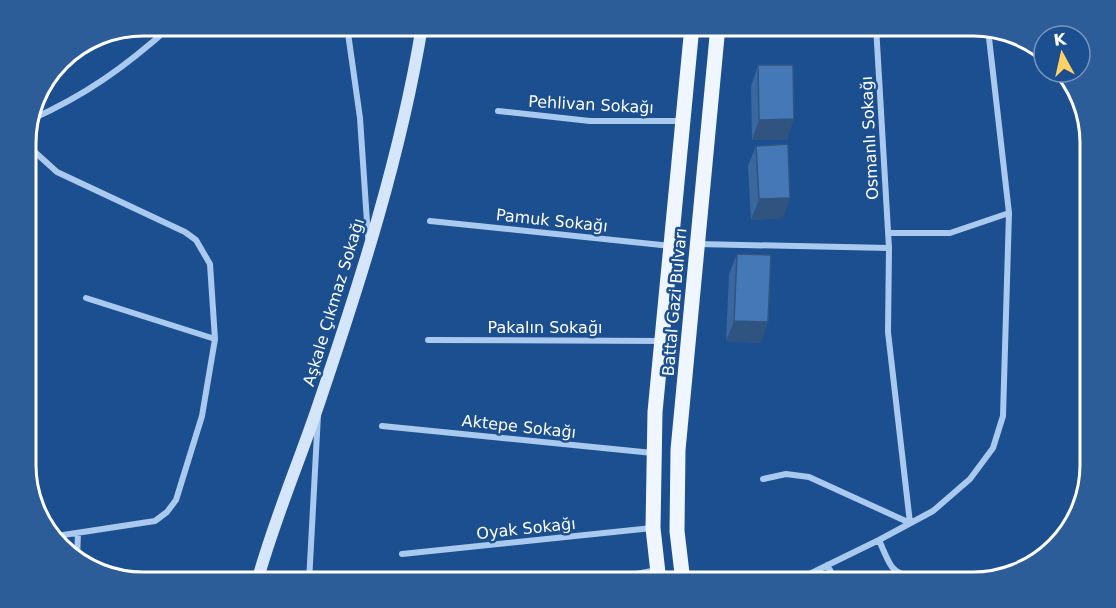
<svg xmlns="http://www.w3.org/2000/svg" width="1116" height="608" font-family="'DejaVu Sans',sans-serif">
  <rect width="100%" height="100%" fill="#1b4f8f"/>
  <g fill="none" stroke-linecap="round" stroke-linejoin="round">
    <path stroke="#a9c9ee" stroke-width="6" d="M347,26L360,118L368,237
      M876,26L889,248L888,332L910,523
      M498,111L590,121H683
      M30,120C86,95 125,67 171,26
      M26,144L57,172L185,232L196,240L210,264L215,339L202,416L176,500L167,512L155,521L50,537
      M430,221L671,246
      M888,233H950L1009,213
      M698,244L889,248
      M86,298L215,339
      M428,340L662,341
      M382,426L653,453
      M763,479L786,474L809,477L910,523
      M879,540C883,549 887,560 892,567C909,587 941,565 960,582
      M402,554L652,528
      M77,559L78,533
      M827,565L837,582
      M309,582L318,415
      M594,582L657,570
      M793,582L879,540L933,511L970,479L993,448L1003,416L1009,213L988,29"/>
    <path stroke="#d6e6fa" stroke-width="12" d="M257,582C273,523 298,465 318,406C360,282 401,155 422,26"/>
    <path stroke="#f0f6ff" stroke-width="15" d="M659,582L653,528L655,412L692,26
      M683,582L677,531L678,450L718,26"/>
  </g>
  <path fill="#3a679d" d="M758,65L787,140H752L751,86Z
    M756,146L783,218L751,220L748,166Z
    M737,254L761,343L726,341L729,274Z"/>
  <path fill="#305480" d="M794,119L787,140H752L759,120Z
    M790,198L783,218L751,220L759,199Z
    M734,321L768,322L761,343L726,341Z"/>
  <path fill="#4478b7" stroke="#305480" stroke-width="1.5" d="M758,65H793L794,119L759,120Z
    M788,144L790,198L759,199L756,146Z
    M737,254L771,255L768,322L734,321Z"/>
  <g text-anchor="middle" stroke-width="5" stroke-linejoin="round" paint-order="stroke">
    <g font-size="16" fill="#fff" stroke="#1b4f8f">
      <text transform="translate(591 104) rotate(3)" y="6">Pehlivan Sokağı</text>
      <text transform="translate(869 138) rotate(-93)" y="6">Osmanlı Sokağı</text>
      <text transform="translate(552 220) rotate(6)" y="6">Pamuk Sokağı</text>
      <text transform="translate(333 302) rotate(-73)" y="6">Aşkale Çıkmaz Sokağı</text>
      <text transform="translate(674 302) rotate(-85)" y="6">Battal Gazi Bulvarı</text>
      <text x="545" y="333">Pakalın Sokağı</text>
      <text transform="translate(519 426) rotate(6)" y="6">Aktepe Sokağı</text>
      <text transform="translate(526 528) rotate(-6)" y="6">Oyak Sokağı</text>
    </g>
  </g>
  <path d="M0 0H1116V608H0ZM143 36H973A107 107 0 0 1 1080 143V465A107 107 0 0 1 973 572H143A107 107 0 0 1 36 465V143A107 107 0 0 1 143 36Z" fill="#2d5d98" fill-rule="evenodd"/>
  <path fill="none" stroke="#fff" stroke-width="3" d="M143 36H973A107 107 0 0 1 1080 143V465A107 107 0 0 1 973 572H143A107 107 0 0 1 36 465V143A107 107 0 0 1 143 36Z"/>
  <g transform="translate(1062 54) rotate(352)"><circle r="28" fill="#1b4f8f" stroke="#7695bc" stroke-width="1.5"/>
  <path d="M0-4.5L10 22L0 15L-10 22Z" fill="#ffd166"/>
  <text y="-9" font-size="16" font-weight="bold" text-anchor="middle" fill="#ffffff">K</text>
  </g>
</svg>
